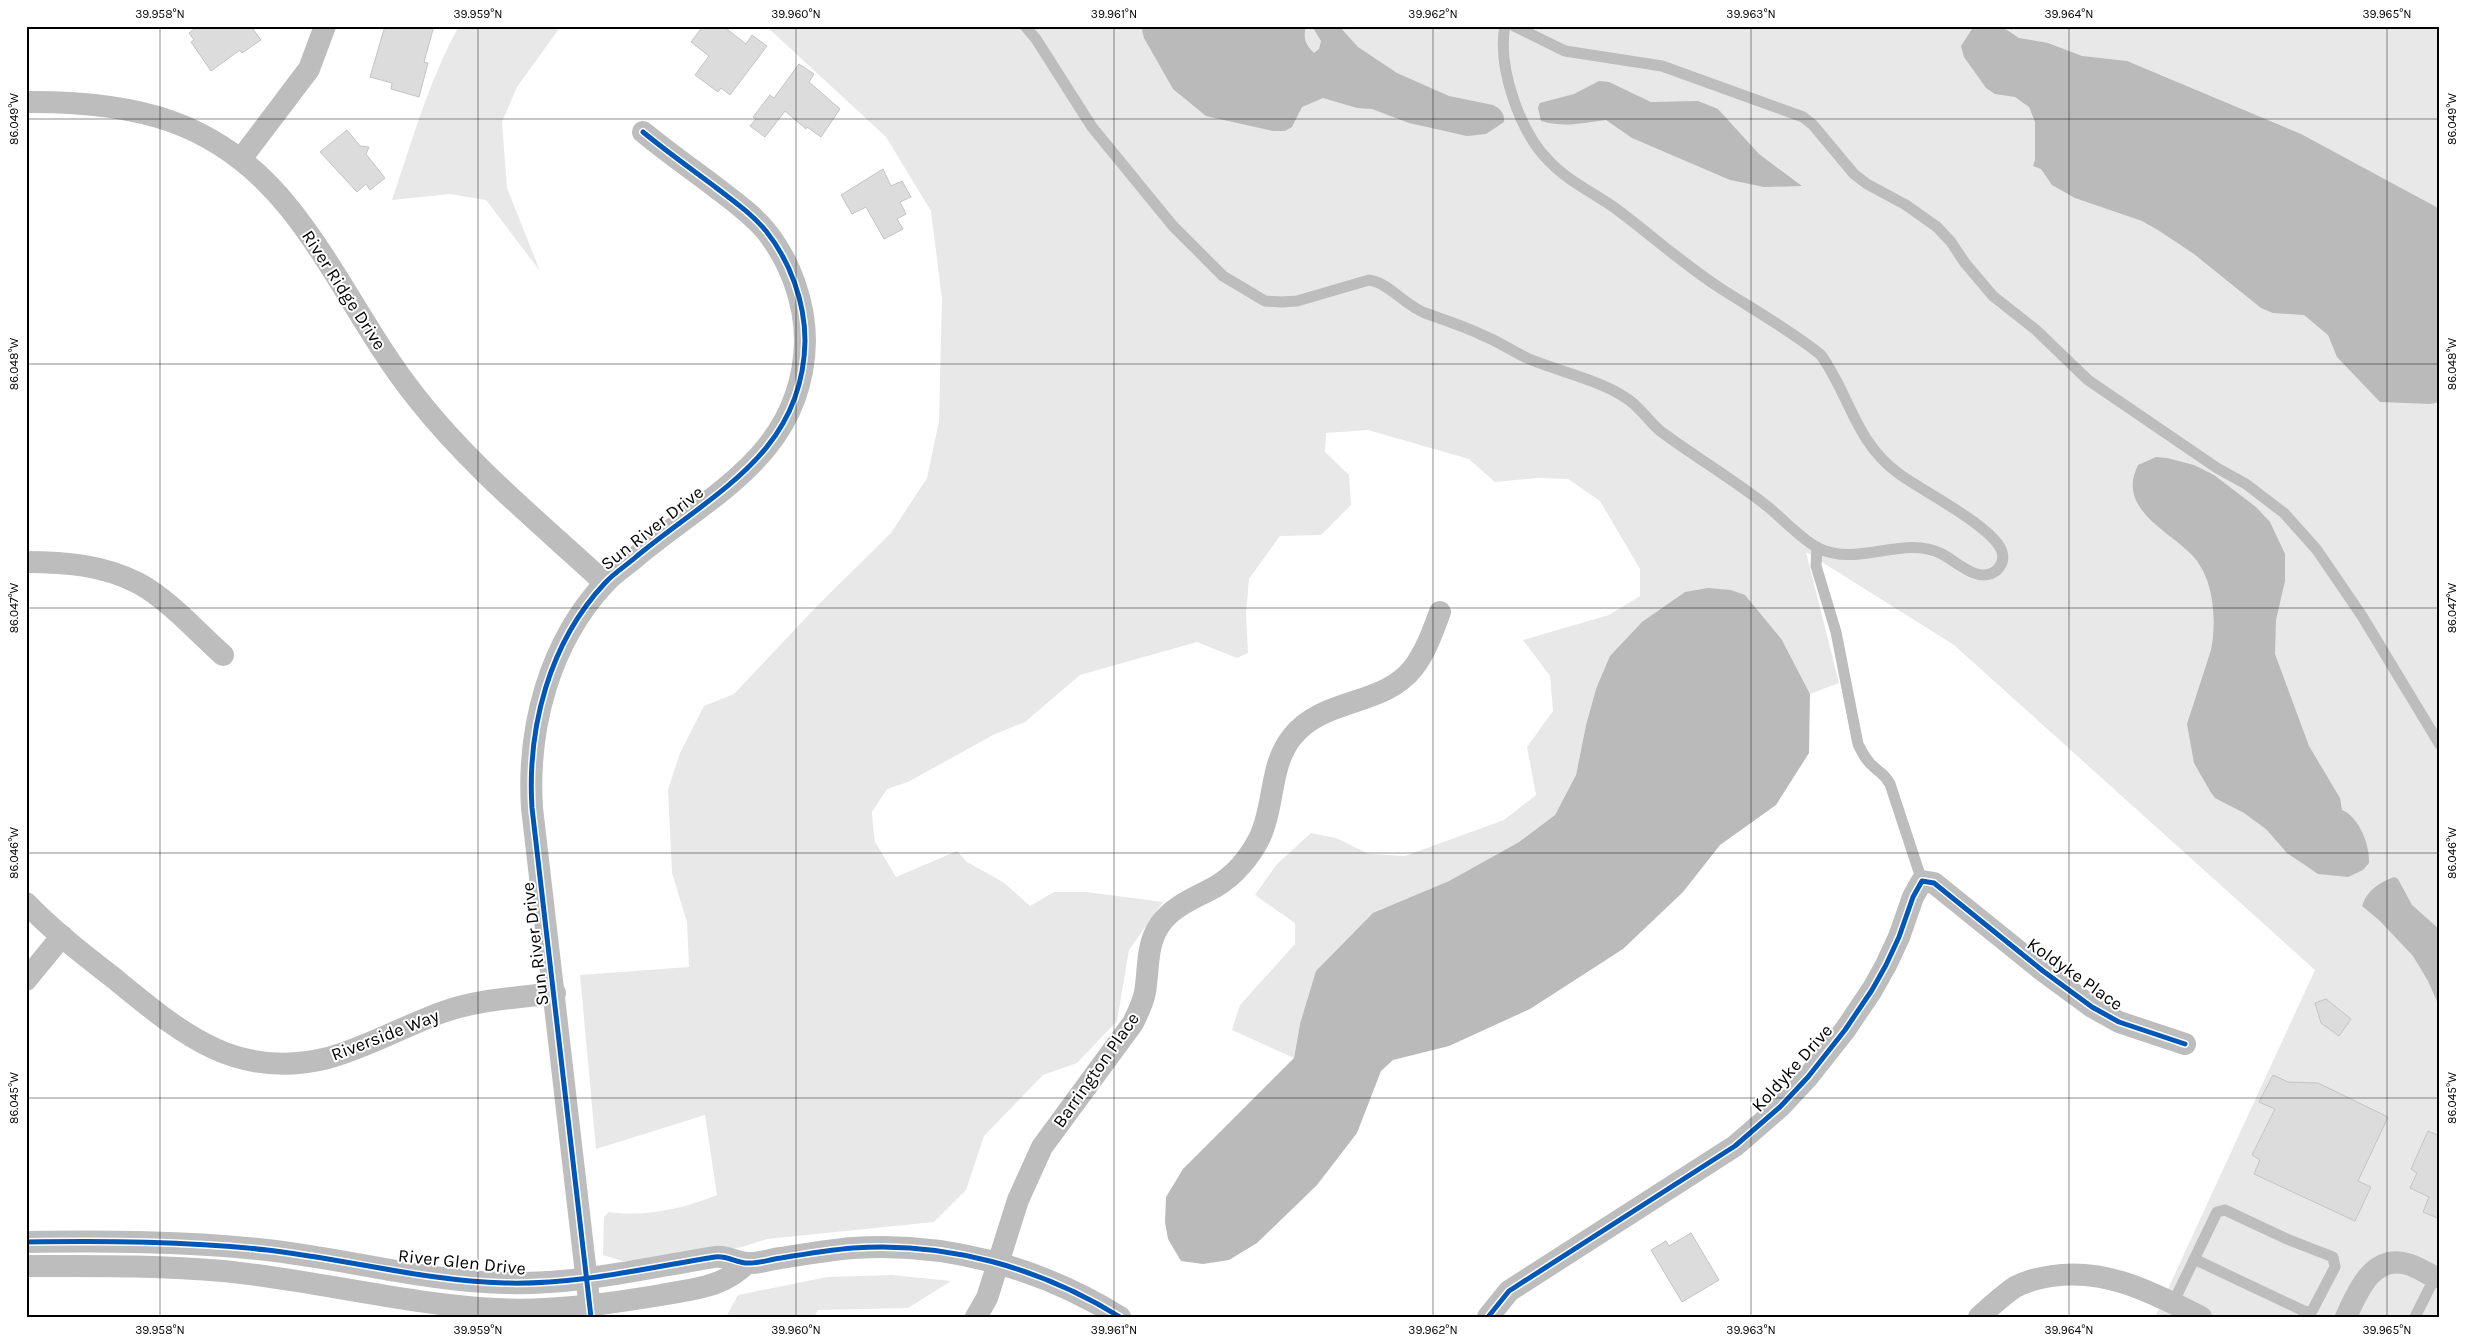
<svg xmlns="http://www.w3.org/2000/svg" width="2466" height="1343" font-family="Karla,sans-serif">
  <rect width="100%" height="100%" fill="#fff"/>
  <g fill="#e8e8e8">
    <path d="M459,26h102l-44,61 -15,35 5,66 33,83 -54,-71 -36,-6 -58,6c20,-59 37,-120 67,-174z"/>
    <path d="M766,26h1674v1291h-285l160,-347 -361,-325 -148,-93 33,131 -29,11 -28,-54 -186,49 -10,36 -10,50 -21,40 -36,27 -70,39 -28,12 -121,131 -6,34 -62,-28 8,-25 55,-61v-21l-40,-28 22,-31 34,-31 25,5 33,16 36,2 99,-36 32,-25 -9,-48 26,-36 -3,-35 -27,-36 86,-25 31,-19v-27l-40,-68 -32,-22 -30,-1 -43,4 -26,-23 -101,-29 -42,3 -1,19 24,23 2,30 -30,30 -41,1 -31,43 -3,35 2,39 -11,5 -40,-16 -117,33 -55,47 -32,13 -85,47 -21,7 -15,23 1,14 2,16 21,35 61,-26 10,11 36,20 27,24 24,-14h32l77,10 -34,48 -12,71 -40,42 -34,12 -59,61 -18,54 -32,32 -167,17 -25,8 -95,14h-25l-19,-6 1,-38 5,-5c36,5 74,-3 108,-17l-12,-80 -109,34 -16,-174 109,-8 -2,-45 -15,-49 -4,-83 12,-37 24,-47 30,-12 83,-88 74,-73 36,-55 12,-57 3,-122 -11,-88 -45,-74z"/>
    <polygon points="892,1275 951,1281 908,1308 818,1310 814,1317 726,1317 738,1295 827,1277"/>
  </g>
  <g fill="#bababa">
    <path d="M1141,26h165c-3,12 -1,18 8,27l5,-4 2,-8 -9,-15h27l19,21 39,26 52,23 44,9c8,4 12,9 11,17l-18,12 -19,2 -58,-13 -37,-14 -15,-1 -34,-10 -21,9 -10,20 -7,4h-12l-67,-15 -33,-27 -29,-51z"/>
    <polygon points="1974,26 2001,26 2019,38 2048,43 2082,56 2127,61 2301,134 2440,209 2440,402 2430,404 2380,402 2337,357 2328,335 2304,315 2273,313 2261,308 2194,254 2158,230 2142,221 2075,198 2052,185 2041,169 2033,166 2035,160 2035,122 2029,107 2015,97 1995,94 1986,88 1964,57 1961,46"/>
    <path d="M1599,81l10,1 42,20 47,-1 20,8 41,45 43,32 -38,1 -34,-7 -98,-42 -26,-18c-25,3 -40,8 -65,1l-3,-13 2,-5 34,-9z"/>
    <path d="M2156,457l11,1 27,7 20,10 42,32 14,15 15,32v27l-9,39 -1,34 34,92 31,52 2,12c17,7 28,35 27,53l-6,7 -15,7 -30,-3 -31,-21 -21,-24 -22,-16 -29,-15 -5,-7 -16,-28 -7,-39 24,-74c6,-30 3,-72 -19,-95 -24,-25 -76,-46 -54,-90z"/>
    <polygon points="1708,588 1731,590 1745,595 1782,640 1810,694 1809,753 1776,805 1720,845 1683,892 1623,949 1530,1009 1449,1046 1393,1060 1381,1071 1357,1133 1317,1185 1257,1243 1229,1260 1203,1264 1181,1261 1168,1239 1165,1222 1166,1197 1183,1169 1294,1058 1300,1024 1316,971 1373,913 1449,881 1519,842 1555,815 1576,775 1586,725 1596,689 1610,656 1642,622 1685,592"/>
    <path d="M2394,877l4,2 14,26 28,25v78l-12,-27 -15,-25 -33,-35 -18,-15c5,-16 17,-23 32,-29z"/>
  </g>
  <g fill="#dcdcdc" stroke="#c4c4c4">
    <polygon points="198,26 251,26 261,40 242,53 240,50 211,71 191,42 194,40 189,33"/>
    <polygon points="385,26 434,26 424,62 428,63 419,97 391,89 392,83 370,77"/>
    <polygon points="703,26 723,26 746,44 752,35 767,46 730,95 721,88 718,92 695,75 709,56 691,42"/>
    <polygon points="799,64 814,74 809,82 840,109 821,137 807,127 806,129 785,111 765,137 750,126 756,119 753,117 770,95 774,98"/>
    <polygon points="347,130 360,146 369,147 366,154 385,178 370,190 366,184 357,192 320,152"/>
    <polygon points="883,169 891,186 902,181 911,197 900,202 906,214 897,219 903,229 884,239 866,207 852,214 841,195"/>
    <polygon points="2326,999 2351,1019 2339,1036 2321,1023 2315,1003"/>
    <polygon points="2273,1075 2288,1082 2318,1083 2388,1117 2358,1181 2371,1187 2355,1221 2254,1174 2260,1160 2252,1155 2275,1109 2259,1102"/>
    <polygon points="2428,1131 2440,1136 2440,1219 2423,1212 2429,1197 2410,1188 2417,1173 2411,1169"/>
    <polygon points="1691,1233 1719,1280 1682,1302 1651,1250 1666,1241 1669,1246"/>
  </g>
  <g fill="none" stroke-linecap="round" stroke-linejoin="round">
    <g stroke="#bdbdbd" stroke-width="11">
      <path d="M1025,26l11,13 56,88 81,99 50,50 42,25 17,1 15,-1 72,-21c20,3 34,24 56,33 19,7 39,13 57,22 16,6 30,16 45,23 30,13 73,22 99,40 15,9 23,25 37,35 34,25 71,47 104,73 16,13 33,32 51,42 41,20 85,-14 124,6 15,8 37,31 55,16 5,-5 7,-11 5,-18 -7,-25 -82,-62 -104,-79 -43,-32 -48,-77 -77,-118 -31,-25 -67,-45 -101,-67 -37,-24 -70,-54 -105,-80 -21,-15 -47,-27 -65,-46 -30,-29 -53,-95 -45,-136"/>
      <polyline points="1514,26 1565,51 1662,66 1803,117 1813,125 1854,174 1867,184 1906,205 1937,227 1951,242 1965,263 1993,296 2036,330 2088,380 2217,468 2246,484 2284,513 2317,550 2362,616 2440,745"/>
      <path d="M1817,547l-1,19 20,66 22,112c4,8 8,17 16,23 8,8 10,6 16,17l32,97"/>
      <polyline points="2173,1303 2217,1212 2225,1210 2287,1239 2333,1257 2335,1267 2312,1311 2306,1312 2194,1259"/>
      <polyline points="2415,1317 2435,1277 2438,1279"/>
    </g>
    <g stroke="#bdbdbd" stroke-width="22">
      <path d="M26,102c109,-1 193,18 264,107 47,59 79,129 126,188 54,69 124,126 189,186"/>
      <polyline points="241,159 309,69 325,26"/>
      <path d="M26,562c39,0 77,3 112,21 30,16 59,49 85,72"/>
      <path d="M26,903c27,28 58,52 89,76 66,54 121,102 213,79 40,-11 76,-32 115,-46 36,-13 75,-14 112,-19"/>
      <polyline points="26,980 62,936"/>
      <path d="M26,1242c80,-1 161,-1 241,8 79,9 158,31 238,33 72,2 140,-15 210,-26 12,-2 21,6 33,6 10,1 23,-4 33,-5 24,-4 48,-8 72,-10 93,-7 188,20 267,69"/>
      <path d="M26,1266c66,0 131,-1 197,5 91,9 181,33 273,38 55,3 111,-5 165,-14 32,-6 62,-7 86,-32"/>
      <path d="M591,1317l-59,-509c-5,-80 17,-165 73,-225 9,-10 22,-18 32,-27 76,-63 166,-103 168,-215 0,-39 -15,-80 -39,-110 -15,-18 -34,-31 -52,-45 -24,-18 -48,-35 -71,-54"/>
      <path d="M976,1317l11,-19 31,-98 24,-53 91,-124c5,-10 10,-20 12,-31 4,-23 1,-46 14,-66 13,-20 36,-28 56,-39 19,-11 35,-30 45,-50 15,-32 9,-71 32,-100 31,-40 92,-30 122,-70 12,-16 19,-36 26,-55"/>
      <polyline points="1488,1317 1509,1291 1735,1146 1780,1107 1808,1077 1845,1030 1872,990 1886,965 1899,937 1913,897 1922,881 1934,883 2043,971 2092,1007 2119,1022 2185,1044"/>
      <path d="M1979,1317c12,-11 23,-21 36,-30 11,-6 24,-9 37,-11 55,-8 101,17 149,41"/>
      <path d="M2346,1317c11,-24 26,-63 61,-53 9,2 19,9 28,13"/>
    </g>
    <g stroke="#fff" stroke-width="8">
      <g id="cycleway">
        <path d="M26,1242c80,-1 161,-1 241,8 79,9 158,31 238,33 72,2 140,-15 210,-26 12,-2 21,6 33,6 10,1 23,-4 33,-5 24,-4 48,-8 72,-10 93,-7 188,20 267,69"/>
        <path d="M591,1317l-59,-509c-5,-80 17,-165 73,-225 9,-10 22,-18 32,-27 76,-63 166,-103 168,-215 0,-39 -15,-80 -39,-110 -15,-18 -34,-31 -52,-45 -24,-18 -48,-35 -71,-54"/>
        <polyline points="1488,1317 1509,1291 1735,1146 1780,1107 1808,1077 1845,1030 1872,990 1886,965 1899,937 1913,897 1922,881 1934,883 2043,971 2092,1007 2119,1022 2185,1044"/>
      </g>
    </g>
    <use href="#cycleway" stroke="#0057b8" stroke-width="5"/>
  </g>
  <path fill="none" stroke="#000" stroke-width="1" stroke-opacity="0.45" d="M160,26v1291M478,26v1291M796,26v1291M1114,26v1291M1433,26v1291M1751,26v1291M2069,26v1291M2387,26v1291M26,119h2414M26,364h2414M26,608h2414M26,853h2414M26,1098h2414"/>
  <g text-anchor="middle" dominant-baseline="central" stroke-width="4" stroke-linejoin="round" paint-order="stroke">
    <g font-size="18" fill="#000" stroke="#fff">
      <text transform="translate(344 290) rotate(57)">River Ridge Drive</text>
      <text transform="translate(652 528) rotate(-38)">Sun River Drive</text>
      <text transform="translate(535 944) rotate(-97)">Sun River Drive</text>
      <text transform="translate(2075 974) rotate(35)">Koldyke Place</text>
      <text transform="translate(385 1035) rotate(-21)">Riverside Way</text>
      <text transform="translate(1792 1068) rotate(-48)">Koldyke Drive</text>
      <text transform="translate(1096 1070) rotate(-55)">Barrington Place</text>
      <text transform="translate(462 1262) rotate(6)">River Glen Drive</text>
    </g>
  </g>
  <rect width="2466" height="1343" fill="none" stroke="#ffffff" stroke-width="55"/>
  <rect x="28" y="28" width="2410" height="1288" fill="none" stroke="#000" stroke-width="2"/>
  <g font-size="12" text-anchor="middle" fill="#000">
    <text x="160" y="18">39.958°N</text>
    <text x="478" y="18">39.959°N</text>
    <text x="796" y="18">39.960°N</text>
    <text x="1114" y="18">39.961°N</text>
    <text x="1433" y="18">39.962°N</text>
    <text x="1751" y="18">39.963°N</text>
    <text x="2069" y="18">39.964°N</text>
    <text x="2387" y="18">39.965°N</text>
    <text transform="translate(2452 119) rotate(-90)" y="4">86.049°W</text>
    <text transform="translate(14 119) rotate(-90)" y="4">86.049°W</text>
    <text transform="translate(2452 364) rotate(-90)" y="4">86.048°W</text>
    <text transform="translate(14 364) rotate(-90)" y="4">86.048°W</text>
    <text transform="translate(2452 608) rotate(-90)" y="4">86.047°W</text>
    <text transform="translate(14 608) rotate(-90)" y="4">86.047°W</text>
    <text transform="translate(14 853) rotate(-90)" y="4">86.046°W</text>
    <text transform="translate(2452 853) rotate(-90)" y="4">86.046°W</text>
    <text transform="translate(2452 1098) rotate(-90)" y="4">86.045°W</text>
    <text transform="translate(14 1098) rotate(-90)" y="4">86.045°W</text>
    <text x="160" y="1334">39.958°N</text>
    <text x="478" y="1334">39.959°N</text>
    <text x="796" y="1334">39.960°N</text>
    <text x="1114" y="1334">39.961°N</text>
    <text x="1433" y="1334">39.962°N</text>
    <text x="1751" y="1334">39.963°N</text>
    <text x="2069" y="1334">39.964°N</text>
    <text x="2387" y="1334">39.965°N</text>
  </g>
</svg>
